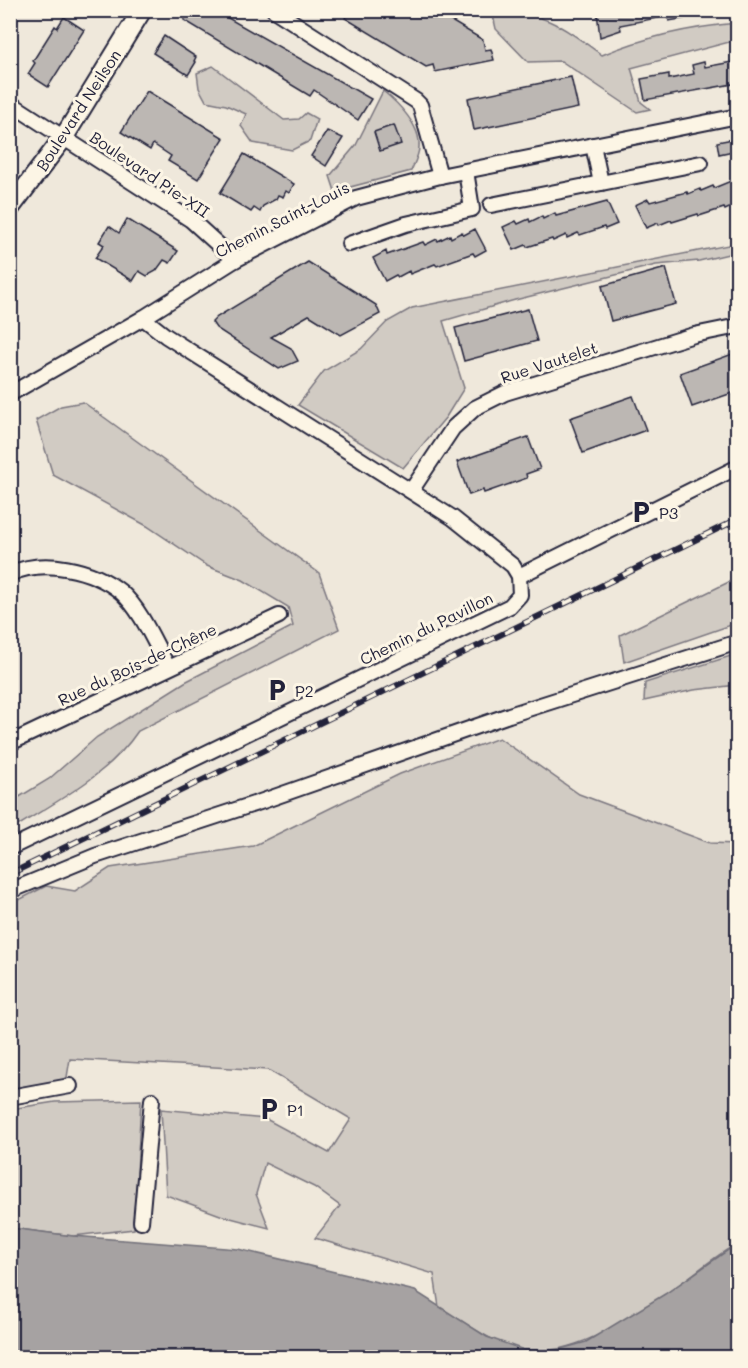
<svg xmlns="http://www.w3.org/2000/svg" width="748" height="1368" font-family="Mali,sans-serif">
  <rect width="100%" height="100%" fill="#efe8db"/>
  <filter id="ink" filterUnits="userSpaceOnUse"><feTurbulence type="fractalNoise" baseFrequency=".0167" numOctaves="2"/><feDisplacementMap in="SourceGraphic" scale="12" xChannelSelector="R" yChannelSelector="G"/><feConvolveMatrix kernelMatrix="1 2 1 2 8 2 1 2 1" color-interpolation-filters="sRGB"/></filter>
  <g filter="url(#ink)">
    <g fill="#d1cbc3" stroke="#7a767f" stroke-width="1.5">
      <path d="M492,11c50,-1 71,16 110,44 43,-18 90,-28 135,-32v17l-106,28 10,34 9,7 -13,3 -76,-51 -33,1 -32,-33z"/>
      <polygon points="213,66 284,120 299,119 306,113 317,119 310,141 292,150 253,143 241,126 246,114 226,105 206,101 199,88 197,73"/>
      <path d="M383,91c15,12 38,35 36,56 0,8 -5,17 -8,24l-76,20 -5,-15 26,-31z"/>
      <polygon points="733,244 737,252 699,261 656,265 515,300 443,321 464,388 446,417 403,468 298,405 324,371 361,349 387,322 412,308"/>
      <path d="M83,402l236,171 20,56 -201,102c-31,46 -82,70 -127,99v-28l38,-23 48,-42 88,-55 108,-56 -5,-19 -45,-27 -36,-14 -60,-40 -94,-51 -17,-55 25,-14z"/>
      <polygon points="737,578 737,623 624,662 620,635"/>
      <polygon points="737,654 737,685 694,690 644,701 645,683"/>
      <path d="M499,738l80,56 131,49 27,1v400c-21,11 -40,28 -60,42 -40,28 -101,72 -152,64 -32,-5 -59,-27 -86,-43l-5,-33 -119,-36 25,-32 -26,-19 -49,-24 -9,31 13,34 -46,-12 -57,-21 -5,-86 105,10 63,34 22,-34 -83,-49 -198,-11 -4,24 -55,9v-188l35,-18 29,5 35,-23 143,-22 147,-72z"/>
      <polygon points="141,1100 134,1229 73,1236 11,1228 11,1109 55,1102"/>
    </g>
    <polygon fill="#a6a2a2" stroke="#716f79" stroke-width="1.5" points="11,1228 73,1236 238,1249 415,1291 487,1337 524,1350 557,1350 586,1342 665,1294 737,1244 737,1357 11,1357"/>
    <g fill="#bcb7b3" stroke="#22223b" stroke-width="1.5">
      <polygon points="190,10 214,10 371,99 358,120 314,90 310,96 184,20"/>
      <polygon points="350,10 433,10 483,40 485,50 491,49 494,60 435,72 433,65 426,67 345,18"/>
      <polygon points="609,10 698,10 698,16 669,21 667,16 620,25 621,30 600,37 597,12"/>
      <polygon points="64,17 84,30 48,87 28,74 35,63 33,61 55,26 57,28"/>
      <polygon points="164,36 196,57 194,61 196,62 188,75 153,53"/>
      <polygon points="738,61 738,83 645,100 641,79 669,74 669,79 694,74 692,65 704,62 705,67"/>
      <polygon points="571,77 578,108 474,130 468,98"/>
      <polygon points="147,91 224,138 198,179 168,161 171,156 153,144 150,150 121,132"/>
      <polygon points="394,125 401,144 380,151 374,132"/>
      <polygon points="327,131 343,138 326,166 311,156"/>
      <polygon points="738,138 738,150 719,154 717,142"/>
      <polygon points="244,154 294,184 289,193 286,191 283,197 278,195 276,199 263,206 260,212 254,208 251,212 220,193"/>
      <polygon points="738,178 738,204 725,210 724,208 699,216 698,214 672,222 671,220 659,225 658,223 646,228 635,205 648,199 650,202 687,192 688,194 700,189 701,191 713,186 714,188"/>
      <polygon points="607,202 617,224 605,229 604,227 580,235 578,233 567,238 566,235 553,241 552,239 527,247 526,245 514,250 503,227 516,221 518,224 529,219 530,222 542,216 543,219 555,213 556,216"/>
      <polygon points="127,219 178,251 170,263 164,260 156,271 147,276 139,271 133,281 95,258 104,245 99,242 109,226 119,233"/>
      <polygon points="475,229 486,250 475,256 473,253 437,266 435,264 410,274 409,271 398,277 396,275 385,281 373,258 386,251 387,255 423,242 425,245 437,239 438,241 450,235 451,238 462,232 464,235"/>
      <polygon points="308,262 376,305 380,314 341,335 309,315 271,337 291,348 298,361 279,369 216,328 212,322 217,317"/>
      <polygon points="666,268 676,304 611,321 602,286"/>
      <polygon points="528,309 537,341 464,361 455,328"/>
      <polygon points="738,352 738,391 692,407 680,373"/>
      <polygon points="633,396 646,430 583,453 570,418"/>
      <polygon points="528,437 540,469 526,474 527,478 484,493 483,490 469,495 457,462"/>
    </g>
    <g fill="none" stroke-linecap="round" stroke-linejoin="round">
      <g stroke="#22223b" stroke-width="18">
        <g id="minor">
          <polyline points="274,10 416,101 420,105 440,176"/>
          <polyline points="10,103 191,220 235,260"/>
          <polyline points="593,145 601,183"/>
          <polyline points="491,205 701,163"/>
          <polyline points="349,244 406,224 472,209 466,171"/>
          <polyline points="10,394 143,318 235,260 356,198 440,176 738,116"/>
          <polyline points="411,491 453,428 475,408 505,393 694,335 738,326"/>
          <path d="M10,574c33,-16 83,-5 111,18 21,19 33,50 47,75"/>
          <polyline points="519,576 738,467"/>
          <polyline points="10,743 279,616"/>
          <polyline points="10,848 510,606 520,595 519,576 513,566 453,518 166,336 143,318"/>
          <polyline points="10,891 95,856 260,802 509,715 738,642"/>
          <polyline points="10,1097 70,1086"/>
          <polyline points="141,1222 152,1100"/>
        </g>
      </g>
      <g stroke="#22223b" stroke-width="22">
        <polyline id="major" points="10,208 64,137 142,10"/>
      </g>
      <use href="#minor" stroke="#fcf5e5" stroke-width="14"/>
      <use href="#major" stroke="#fcf5e5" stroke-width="18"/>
      <g stroke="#22223b" stroke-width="6">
        <polyline id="rail" points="10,874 738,519"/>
      </g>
      <use href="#rail" stroke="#fcf5e5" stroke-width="4" stroke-dasharray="11" stroke-linecap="butt"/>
    </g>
  </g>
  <defs>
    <g id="parking-bare" transform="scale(1.8)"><path d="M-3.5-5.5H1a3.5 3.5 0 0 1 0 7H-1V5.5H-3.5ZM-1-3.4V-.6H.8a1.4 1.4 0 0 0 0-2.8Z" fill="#22223b" stroke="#fcf5e5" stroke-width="2.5" paint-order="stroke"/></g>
  </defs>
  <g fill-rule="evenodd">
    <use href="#parking-bare" x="641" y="512"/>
    <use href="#parking-bare" x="277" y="690"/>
    <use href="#parking-bare" x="269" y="1109"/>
  </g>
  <g text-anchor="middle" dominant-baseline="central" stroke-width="6" stroke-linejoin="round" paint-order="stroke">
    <g font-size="16" fill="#22223b" stroke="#fcf5e5">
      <text transform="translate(78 110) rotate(-57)">Boulevard Neilson</text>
      <text transform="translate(150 174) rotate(34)">Boulevard Pie-XII</text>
      <text transform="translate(282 219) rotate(-27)">Chemin Saint-Louis</text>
      <text transform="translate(549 362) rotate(-18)">Rue Vautelet</text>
      <text transform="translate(426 628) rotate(-26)">Chemin du Pavillon</text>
      <text transform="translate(137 664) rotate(-25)">Rue du Bois-de-Chêne</text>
    </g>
    <g font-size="16" fill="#22223b" stroke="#fcf5e5" text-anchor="start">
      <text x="659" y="512">P3</text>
      <text x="295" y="690">P2</text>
      <text x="287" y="1109">P1</text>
    </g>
  </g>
  <rect width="748" height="1368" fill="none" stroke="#fcf5e5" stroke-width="36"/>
  <rect x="18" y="18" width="712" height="1332" fill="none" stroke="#22223b" stroke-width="2" filter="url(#ink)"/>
</svg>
